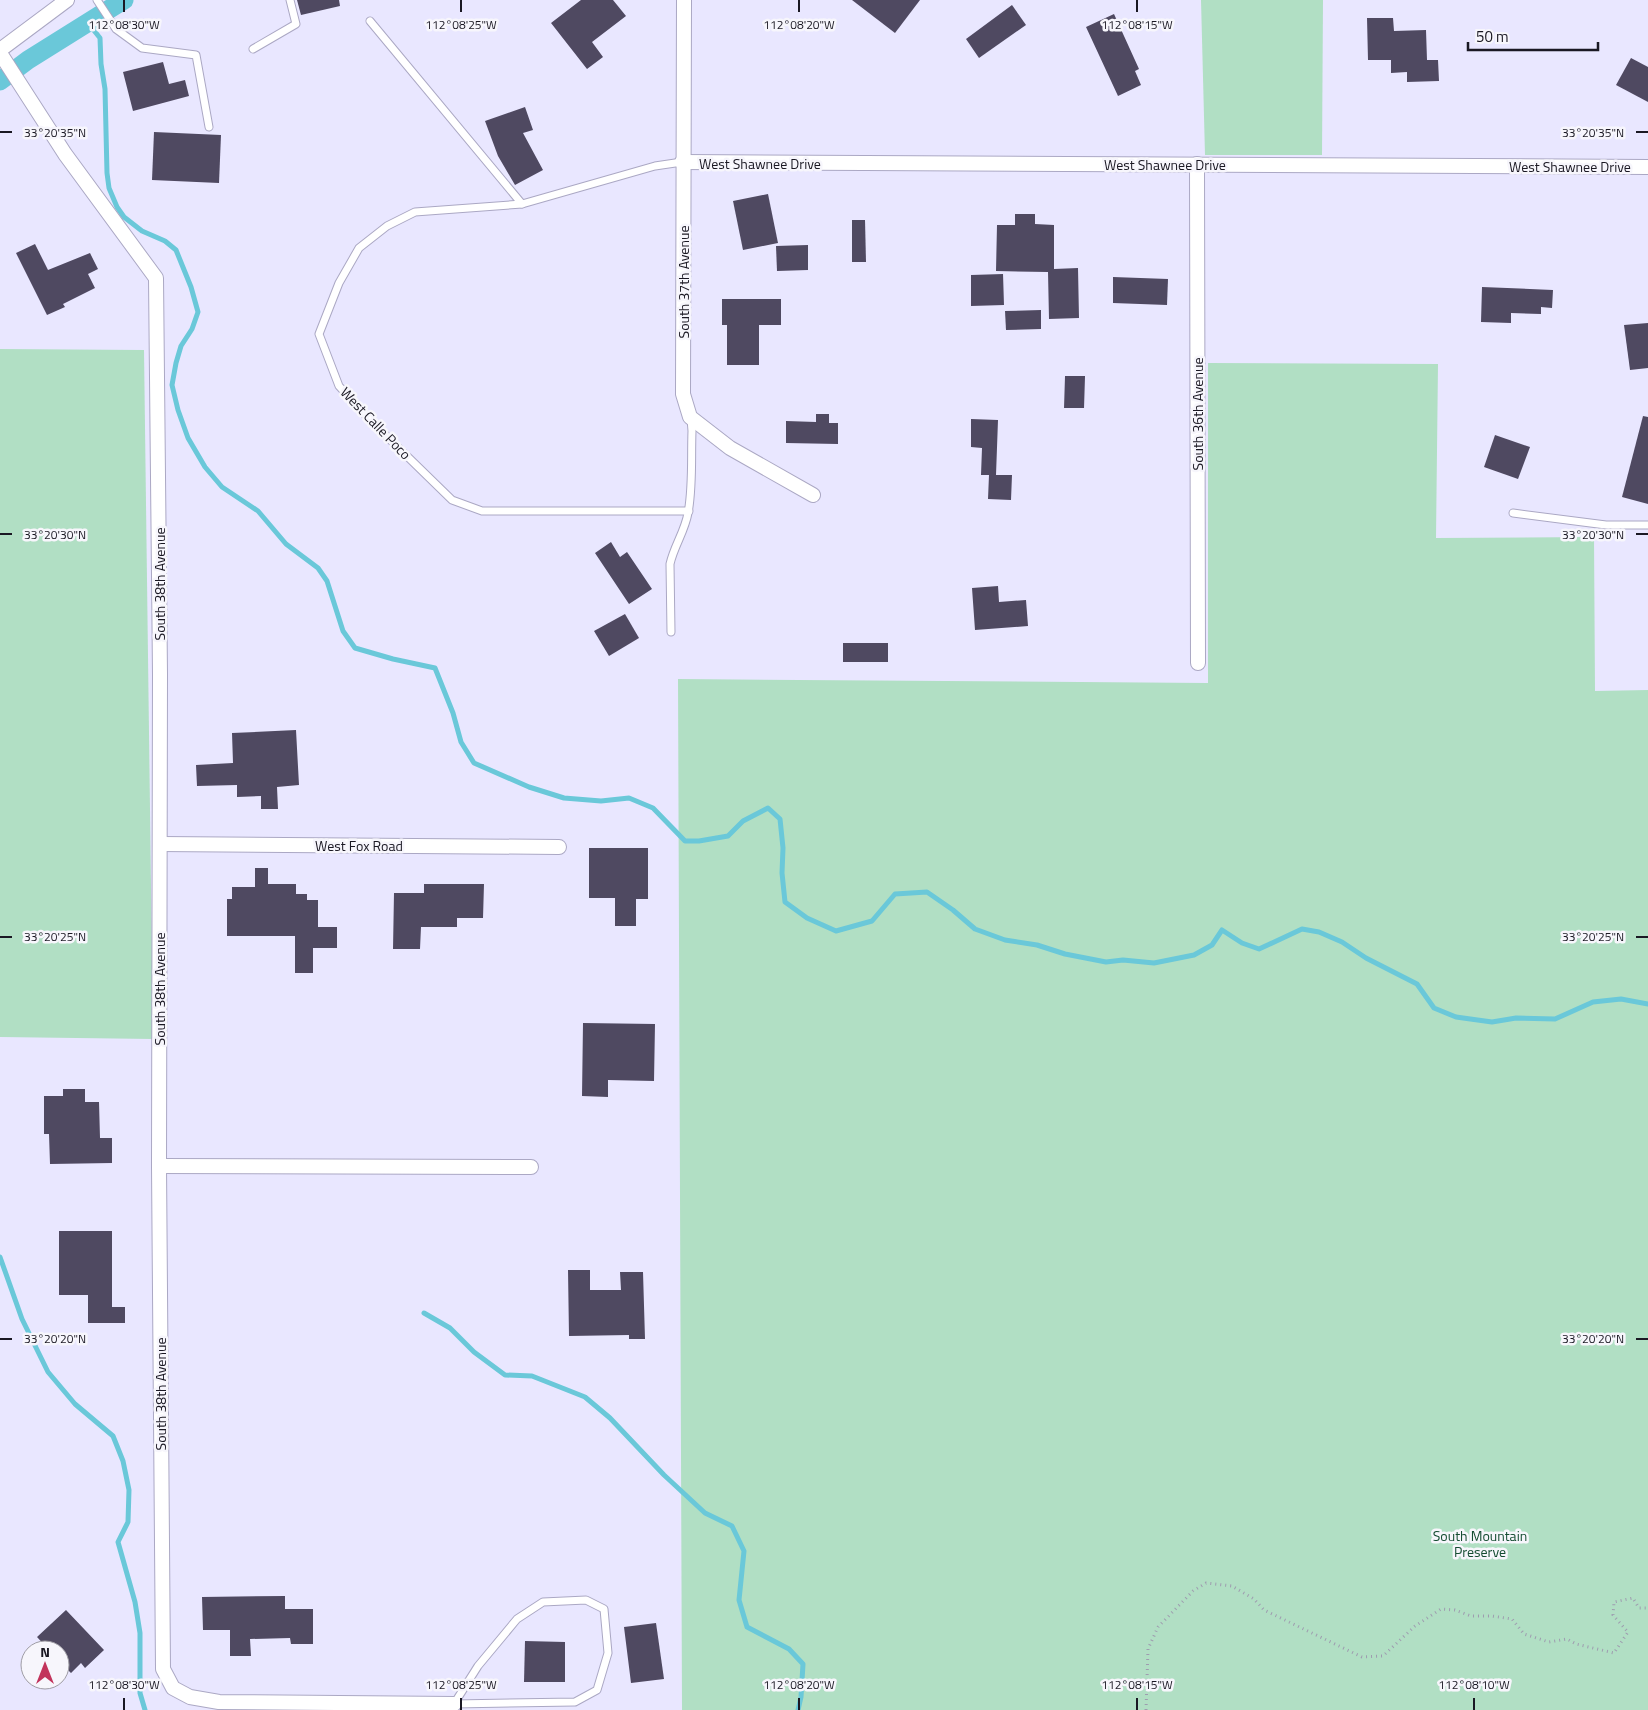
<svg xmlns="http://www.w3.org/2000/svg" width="1648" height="1710" font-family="'Titillium Web',sans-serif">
  <rect width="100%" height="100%" fill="#e9e7ff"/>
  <g fill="#b1dfc4">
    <polygon points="1201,0 1323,0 1322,155 1205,155"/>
    <polygon points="0,349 144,350 153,1039 0,1037"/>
    <polygon points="1208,363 1438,364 1436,538 1594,537 1595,691 1648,690 1648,1710 682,1710 678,679 1208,683"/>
  </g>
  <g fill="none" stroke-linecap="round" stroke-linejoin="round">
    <g stroke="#6ac8d9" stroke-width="5">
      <polyline points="88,23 100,38 101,64 105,89 107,173 109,188 117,207 124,217 142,231 165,241 176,250 191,287 198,312 192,329 181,346 176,363 172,385 178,410 188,438 205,467 222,487 258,511 286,544 318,568 327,581 343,631 355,648 393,659 435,668 453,713 461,742 474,763 529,787 564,798 601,801 629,798 653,808 685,841 699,841 728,836 743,821 768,808 780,819 783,848 782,873 785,902 807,918 836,931 872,921 895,894 927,892 953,910 975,929 1005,940 1037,945 1065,954 1106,962 1123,960 1154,963 1194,955 1212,945 1222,930 1242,943 1259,949 1302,929 1319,932 1342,942 1366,958 1417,984 1434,1008 1456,1017 1492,1022 1516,1018 1555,1019 1593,1002 1621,999 1648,1004"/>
      <polyline points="0,1257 22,1319 48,1372 75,1404 113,1436 123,1461 129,1490 128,1522 118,1542 135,1602 140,1633 140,1693 145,1710"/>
      <polyline points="424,1313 450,1328 474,1352 505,1375 532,1376 585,1397 610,1418 664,1475 705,1513 732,1526 744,1551 739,1600 747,1627 789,1649 803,1664 801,1697 798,1710"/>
    </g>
    <polyline stroke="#6ac8d9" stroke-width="19" points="0,81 28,60 124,0"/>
  </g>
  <g fill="#4f4961">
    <polygon points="297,0 339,0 340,6 301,15"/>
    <polygon points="581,0 613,0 626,16 592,42 603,57 587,69 551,23"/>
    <polygon points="852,0 920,0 895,33"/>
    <polygon points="1012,5 1026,25 979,58 966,39"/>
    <polygon points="1114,14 1139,69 1135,71 1141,85 1118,96 1086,27"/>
    <polygon points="1367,18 1393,18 1394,31 1426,30 1427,60 1438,60 1439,81 1407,82 1407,72 1391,73 1391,60 1368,60"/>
    <polygon points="1631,58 1648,67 1648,102 1616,85"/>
    <polygon points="163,62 169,84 185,80 189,96 133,111 123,72"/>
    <polygon points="525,107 533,130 523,133 543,170 515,185 498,156 485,121"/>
    <polygon points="154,132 221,135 219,183 152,180"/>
    <polygon points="768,194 778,243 743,250 733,201"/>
    <polygon points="1015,214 1035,214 1035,224 1054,225 1054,269 1078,268 1079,318 1049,319 1048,272 996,271 997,225 1015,225"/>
    <polygon points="852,220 865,220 866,262 852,262"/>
    <polygon points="35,244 48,270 90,253 98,269 88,274 95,288 63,304 65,307 47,315 16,253"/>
    <polygon points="808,245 808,270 777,271 776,246"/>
    <polygon points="1003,274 1004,305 971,306 971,275"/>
    <polygon points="1113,277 1168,279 1167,305 1113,303"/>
    <polygon points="1482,287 1553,290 1552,308 1541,307 1541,314 1511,313 1511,323 1481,322"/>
    <polygon points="722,299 781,299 781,325 759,325 759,365 727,365 727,325 722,325"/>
    <polygon points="1041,310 1041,329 1006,330 1005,311"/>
    <polygon points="1648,323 1648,368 1630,370 1624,325"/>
    <polygon points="1065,376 1085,376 1084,408 1064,408"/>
    <polygon points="816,414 829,414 829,423 838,423 838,444 786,443 786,421 816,422"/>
    <polygon points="1643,416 1648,417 1648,504 1622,497"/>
    <polygon points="971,419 998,420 996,475 1012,475 1011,500 988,499 989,475 981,475 982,448 971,447"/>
    <polygon points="1495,435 1530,447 1518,479 1484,467"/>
    <polygon points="611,542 620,557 627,552 652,589 629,604 595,553"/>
    <polygon points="998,586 999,602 1026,600 1028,626 975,630 972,588"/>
    <polygon points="625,614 639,638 609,656 594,631"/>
    <rect x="843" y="643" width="45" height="19"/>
    <polygon points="296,730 299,785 277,787 278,809 261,809 261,796 237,797 237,785 197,786 196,765 233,763 232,733"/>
    <polygon points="589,848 648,848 648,899 636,899 636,926 615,926 615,898 589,898"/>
    <polygon points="255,868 268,868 268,884 296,884 296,894 307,894 307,900 318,900 318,927 337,927 337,948 313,948 313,973 295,973 295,936 227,936 227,899 232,899 232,887 255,887"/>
    <polygon points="424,884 484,884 483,918 457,918 457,927 421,927 420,949 393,949 394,893 424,893"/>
    <polygon points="583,1023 655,1024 654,1081 608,1080 608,1097 582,1096"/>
    <polygon points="63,1089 85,1089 85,1102 99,1102 100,1138 112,1138 112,1163 50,1164 49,1134 44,1134 44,1096 63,1096"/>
    <polygon points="59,1231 112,1231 112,1307 125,1307 125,1323 88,1323 88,1295 59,1295"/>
    <polygon points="568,1270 590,1270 590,1290 621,1290 620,1272 643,1272 645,1339 629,1339 629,1335 569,1336"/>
    <polygon points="285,1596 285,1609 313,1609 313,1644 291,1644 290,1638 250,1639 251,1656 230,1656 230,1630 203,1630 202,1597"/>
    <polygon points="66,1610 104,1650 85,1668 81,1663 71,1673 60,1662 60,1650 49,1650 37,1637"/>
    <polygon points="656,1623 664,1679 631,1683 624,1627"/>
    <polygon points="525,1641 565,1642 565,1682 524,1682"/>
  </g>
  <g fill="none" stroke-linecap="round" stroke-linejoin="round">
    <g stroke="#aba8c4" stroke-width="9">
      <g id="service">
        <polyline points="97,0 116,29 142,48 196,55 209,127"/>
        <polyline points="370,21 522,204 655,166 682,162"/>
        <polyline points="253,49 296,24 290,0"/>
        <polyline points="522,204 415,212 387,226 359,248 339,283 319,334 339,386 371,421 452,500 482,511 689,511"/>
        <polyline points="1513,513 1606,525 1648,525"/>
        <path d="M671,632l-1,-68c4,-18 15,-33 18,-51 5,-26 3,-55 4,-82l-1,-12"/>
        <polygon points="586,1600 604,1609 608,1653 597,1690 575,1702 454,1704 478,1666 517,1619 543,1602"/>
      </g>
    </g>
    <g stroke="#aba8c4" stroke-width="16">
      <g id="minor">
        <polyline points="684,0 683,394 690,417 730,448 813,495"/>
        <polyline points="0,50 67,0"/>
        <polyline points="0,53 65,154 156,278 160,674 159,1166 163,1669 173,1688 190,1697 219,1702 454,1704"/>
        <polyline points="682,162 1648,167"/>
        <polyline points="1197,164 1198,663"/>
        <polyline points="160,844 559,847"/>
        <polyline points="159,1166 531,1167"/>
      </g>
    </g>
    <polyline stroke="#9e9caf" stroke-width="3" stroke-dasharray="1 4" stroke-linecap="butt" points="1146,1710 1148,1649 1158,1627 1193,1591 1206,1583 1232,1586 1254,1599 1264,1610 1362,1657 1383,1656 1415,1626 1441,1609 1455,1610 1471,1616 1492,1616 1512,1619 1524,1634 1549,1642 1567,1639 1576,1644 1614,1653 1628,1632 1613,1615 1614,1602 1633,1598 1639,1608 1648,1608"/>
    <use href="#service" stroke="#fff" stroke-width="7"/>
    <use href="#minor" stroke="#fff" stroke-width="14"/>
  </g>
  <path fill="none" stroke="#1a1823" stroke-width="2" d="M124,0v12M461,0v12M799,0v12M1137,0v12M0,132h12M1636,132h12M0,534h12M1636,534h12M0,937h12M1636,937h12M0,1339h12M1636,1339h12M124,1698v12M461,1698v12M799,1698v12M1137,1698v12M1474,1698v12"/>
  <g text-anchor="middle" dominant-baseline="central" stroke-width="5" stroke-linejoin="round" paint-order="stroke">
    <g font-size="14" fill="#1a1823" stroke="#f7f6fc">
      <text x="760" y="163">West Shawnee Drive</text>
      <text x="1165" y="164">West Shawnee Drive</text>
      <text x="1570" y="166">West Shawnee Drive</text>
      <text transform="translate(683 282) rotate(-90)">South 37th Avenue</text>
      <text transform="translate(1197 414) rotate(-90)">South 36th Avenue</text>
      <text transform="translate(376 423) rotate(46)">West Calle Poco</text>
      <text transform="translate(159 584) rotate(-90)">South 38th Avenue</text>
      <text x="359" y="845">West Fox Road</text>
      <text transform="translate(159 989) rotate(-90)">South 38th Avenue</text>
      <text transform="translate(160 1394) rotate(-90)">South 38th Avenue</text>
    </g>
    <g font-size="14" fill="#144c31" stroke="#f7f6fc">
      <text x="1480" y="1535">South Mountain<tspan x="1480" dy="16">Preserve</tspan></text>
    </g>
  </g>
  <g font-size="12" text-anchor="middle" fill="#1a1823" stroke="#f7f6fc" stroke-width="5" stroke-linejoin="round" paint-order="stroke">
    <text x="124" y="29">112°08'30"W</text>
    <text x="461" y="29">112°08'25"W</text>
    <text x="799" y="29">112°08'20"W</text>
    <text x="1137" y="29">112°08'15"W</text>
    <text x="55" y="137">33°20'35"N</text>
    <text x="1593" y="137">33°20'35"N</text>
    <text x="55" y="539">33°20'30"N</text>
    <text x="1593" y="539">33°20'30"N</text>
    <text x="55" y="941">33°20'25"N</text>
    <text x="1593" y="941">33°20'25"N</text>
    <text x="55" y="1343">33°20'20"N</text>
    <text x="1593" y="1343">33°20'20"N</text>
    <text x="124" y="1689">112°08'30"W</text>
    <text x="461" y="1689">112°08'25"W</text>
    <text x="799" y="1689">112°08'20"W</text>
    <text x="1137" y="1689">112°08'15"W</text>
    <text x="1474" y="1689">112°08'10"W</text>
  </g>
  <g transform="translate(45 1665)"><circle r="24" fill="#f7f6fc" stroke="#9f9da5"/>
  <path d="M0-4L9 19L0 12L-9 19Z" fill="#c2335b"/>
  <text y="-8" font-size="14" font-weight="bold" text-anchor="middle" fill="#1a1823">N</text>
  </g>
  <path d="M1468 42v8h130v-8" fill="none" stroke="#1a1823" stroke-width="2.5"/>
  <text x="1476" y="42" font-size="15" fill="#1a1823" stroke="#f7f6fc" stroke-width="4" paint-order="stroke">50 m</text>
</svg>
